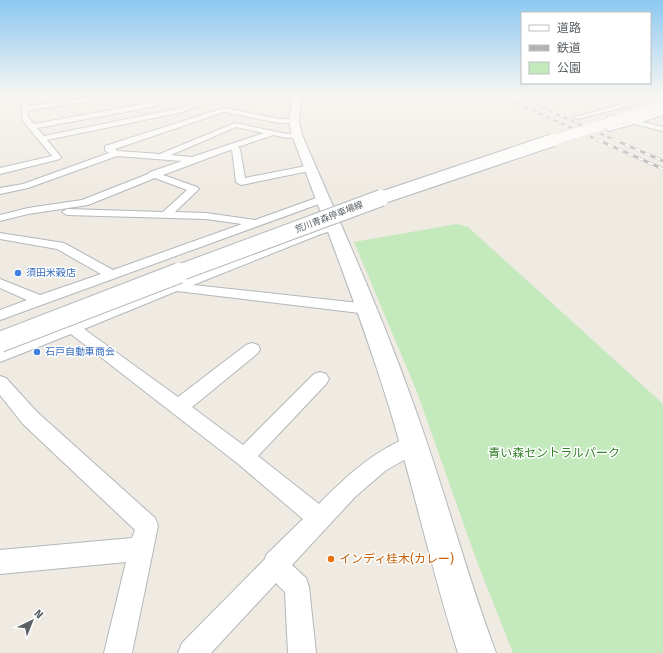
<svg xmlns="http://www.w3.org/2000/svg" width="663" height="653" font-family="'Fira Sans','Noto Sans JP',sans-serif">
  <rect width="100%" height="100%" fill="#efeae2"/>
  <polygon fill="#c3e9bc" points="457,224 468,227 663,404 663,653 513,653 476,559 417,392 354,242"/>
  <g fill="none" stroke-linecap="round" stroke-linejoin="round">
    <g stroke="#b3b7bb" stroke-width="2">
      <g id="street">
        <polygon points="22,95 28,95 28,106 110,95 117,96 114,98 28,110 28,117 34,124 149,103 150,102 175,95 184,95 159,103 159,105 157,106 37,128 44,136 181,108 198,102 201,104 183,112 47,140 61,157 60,159 0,174 0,168 52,156 23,121 22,117 22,98 0,102 0,98"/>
        <polygon points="37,95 49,95 46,97"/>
        <polygon points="130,95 139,95 125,100 122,98"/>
        <polygon points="229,95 237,95 214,104 209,103"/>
        <path d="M611,95c10,-1 19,3 29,4 8,0 15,-4 23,-4v2l-85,22 -3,-2 58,-16z"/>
        <path d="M224,108l56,11h14l4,2 -4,2h-14l-56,-11 -109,37 3,2 42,3 75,-31 52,11 10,-1 4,2 -1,2 -13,1 -14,-3 -35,12 2,2 5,29 66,-13 3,1 1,2 -1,2 -73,15 -5,-3 -4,-32h-2l-67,25 34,12 2,2 -24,23 31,1 49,7 64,-23h8l1,2 -1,2 -327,119v-10l27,-10 -27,-12v-9l40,16 61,-21 -44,-25 -57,-10v-6l64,10 49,27 129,-46 -36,-5 -139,-4 -5,-3 5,-3 96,3 24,-22 -32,-12 -67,27 -60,9 -28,7v-6l28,-7 54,-8 66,-26 2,-2 32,-11 -65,-5 -89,32 -28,6v-6l23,-4 86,-31 -4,-3v-4zM236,127l28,6 -72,24 -21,-2z"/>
        <polygon points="663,111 663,115 642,122 663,127 663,131 634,124 609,131 605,129 625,122 608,117 608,115 633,120"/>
        <path d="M334,224l6,3 -2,2 -17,5 -128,51 175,19 5,2 2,3 -2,3 -5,2 -191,-23 -93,38 94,68 68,-52 6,-2 6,2 2,4 -2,4 -66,54 51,38 71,-71 6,-2 6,2 3,5 -3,5 -68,72 61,48c27,-28 57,-55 95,-69l7,3 3,6 -3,6 -36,21 -30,26 -63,68 14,13 3,9 7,66h-28l-3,-61 -9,-9 -65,70h-33l4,-10 83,-84 1,-4 37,-36 -66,-56 -166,-129 -71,28v-12l313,-121z"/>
        <polygon points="0,376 6,378 37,412 155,518 158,526 132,653 104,653 126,562 0,574 0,550 132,538 135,530 23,424 0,395"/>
      </g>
    </g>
    <g stroke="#b4b9be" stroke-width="2">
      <path id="secondary" d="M293,95h8l-2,26 3,14c38,88 78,175 110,265 31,84 53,170 84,253h-38c-27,-84 -45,-170 -71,-253 -28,-90 -63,-177 -95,-265l-3,-14z"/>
    </g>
    <use href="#street" fill="#fff" fill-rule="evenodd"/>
    <use href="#secondary" fill="#fff" fill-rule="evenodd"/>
    <g stroke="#b2b3b4" stroke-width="2">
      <g id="rail-far1">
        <polyline points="499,95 600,141"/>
        <polyline points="538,106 617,141"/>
      </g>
    </g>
    <g stroke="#b2b3b4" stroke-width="3">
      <g id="rail">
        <polyline points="598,140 663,169"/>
        <polyline points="615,140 663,161"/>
      </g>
    </g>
    <use href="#rail-far1" stroke="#fff" stroke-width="1.5" stroke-dasharray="4" stroke-linecap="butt"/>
    <use href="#rail" stroke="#fff" stroke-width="2" stroke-dasharray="5.5" stroke-linecap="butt"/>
    <g stroke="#b4b9be" stroke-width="10" stroke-linecap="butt">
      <polyline id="secondary-bridge-far3" points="550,141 663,106"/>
    </g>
    <g stroke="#b4b9be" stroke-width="14" stroke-linecap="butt">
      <polyline id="secondary-bridge-far2" points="378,199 553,140"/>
    </g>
    <g stroke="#b4b9be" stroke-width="18" stroke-linecap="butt">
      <polyline id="secondary-bridge-far1" points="176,274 381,198"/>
    </g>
    <g stroke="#b4b9be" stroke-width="22" stroke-linecap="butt">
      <polyline id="secondary-bridge" points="0,342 179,273"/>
    </g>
    <use href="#secondary-bridge-far3" stroke="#fff" stroke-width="10"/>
    <use href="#secondary-bridge-far2" stroke="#fff" stroke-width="12"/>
    <use href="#secondary-bridge-far1" stroke="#fff" stroke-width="16"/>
    <use href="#secondary-bridge" stroke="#fff" stroke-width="20"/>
  </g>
  <linearGradient id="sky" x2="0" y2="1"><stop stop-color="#8bc8f1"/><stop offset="0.51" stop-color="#f8f6f2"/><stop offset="1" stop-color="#f8f6f2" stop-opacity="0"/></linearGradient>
  <rect width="663" height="186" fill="url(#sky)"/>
  <g fill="#3f7fe0" stroke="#fff" stroke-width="1.5">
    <circle cx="18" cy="273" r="4"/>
    <circle cx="37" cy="352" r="4"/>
  </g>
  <circle fill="#e8710a" stroke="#fff" stroke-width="1.5" cx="331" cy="559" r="4"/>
  <g text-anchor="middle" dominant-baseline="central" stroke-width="3" stroke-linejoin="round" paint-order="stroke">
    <g font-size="9" fill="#5a6064" stroke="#fff">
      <text transform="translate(329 217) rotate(-21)">荒川青森停車場線</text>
    </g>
    <g font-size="10" fill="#366cbe" stroke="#fff" text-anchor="start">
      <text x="26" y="273">須田米穀店</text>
      <text x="45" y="352">石戸自動車商会</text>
    </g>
    <g font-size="12" fill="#36822c" stroke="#fff">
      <text x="554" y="453">青い森セントラルパーク</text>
    </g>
    <g font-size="12" fill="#c56008" stroke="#fff" text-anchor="start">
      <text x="339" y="559">インディ桂木(カレー)</text>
    </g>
  </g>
  <rect x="521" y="12" width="130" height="72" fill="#ffffff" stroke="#bdbfc1"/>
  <rect x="529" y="25" width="20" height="6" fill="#ffffff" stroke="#bdbfc1"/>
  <text x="557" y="32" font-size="12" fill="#5a6064">道路</text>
  <rect x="529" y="45" width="20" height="6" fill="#b2b3b4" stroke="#bdbfc1"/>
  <text x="557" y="52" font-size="12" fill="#5a6064">鉄道</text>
  <rect x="529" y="62" width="20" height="12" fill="#c3e9bc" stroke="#bdbfc1"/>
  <text x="557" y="72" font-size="12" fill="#5a6064">公園</text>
  <g transform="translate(32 621) rotate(43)" stroke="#ffffff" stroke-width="3" paint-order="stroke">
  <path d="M0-3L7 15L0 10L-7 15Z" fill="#5a6064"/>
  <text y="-6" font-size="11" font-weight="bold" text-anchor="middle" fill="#5a6064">N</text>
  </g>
</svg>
